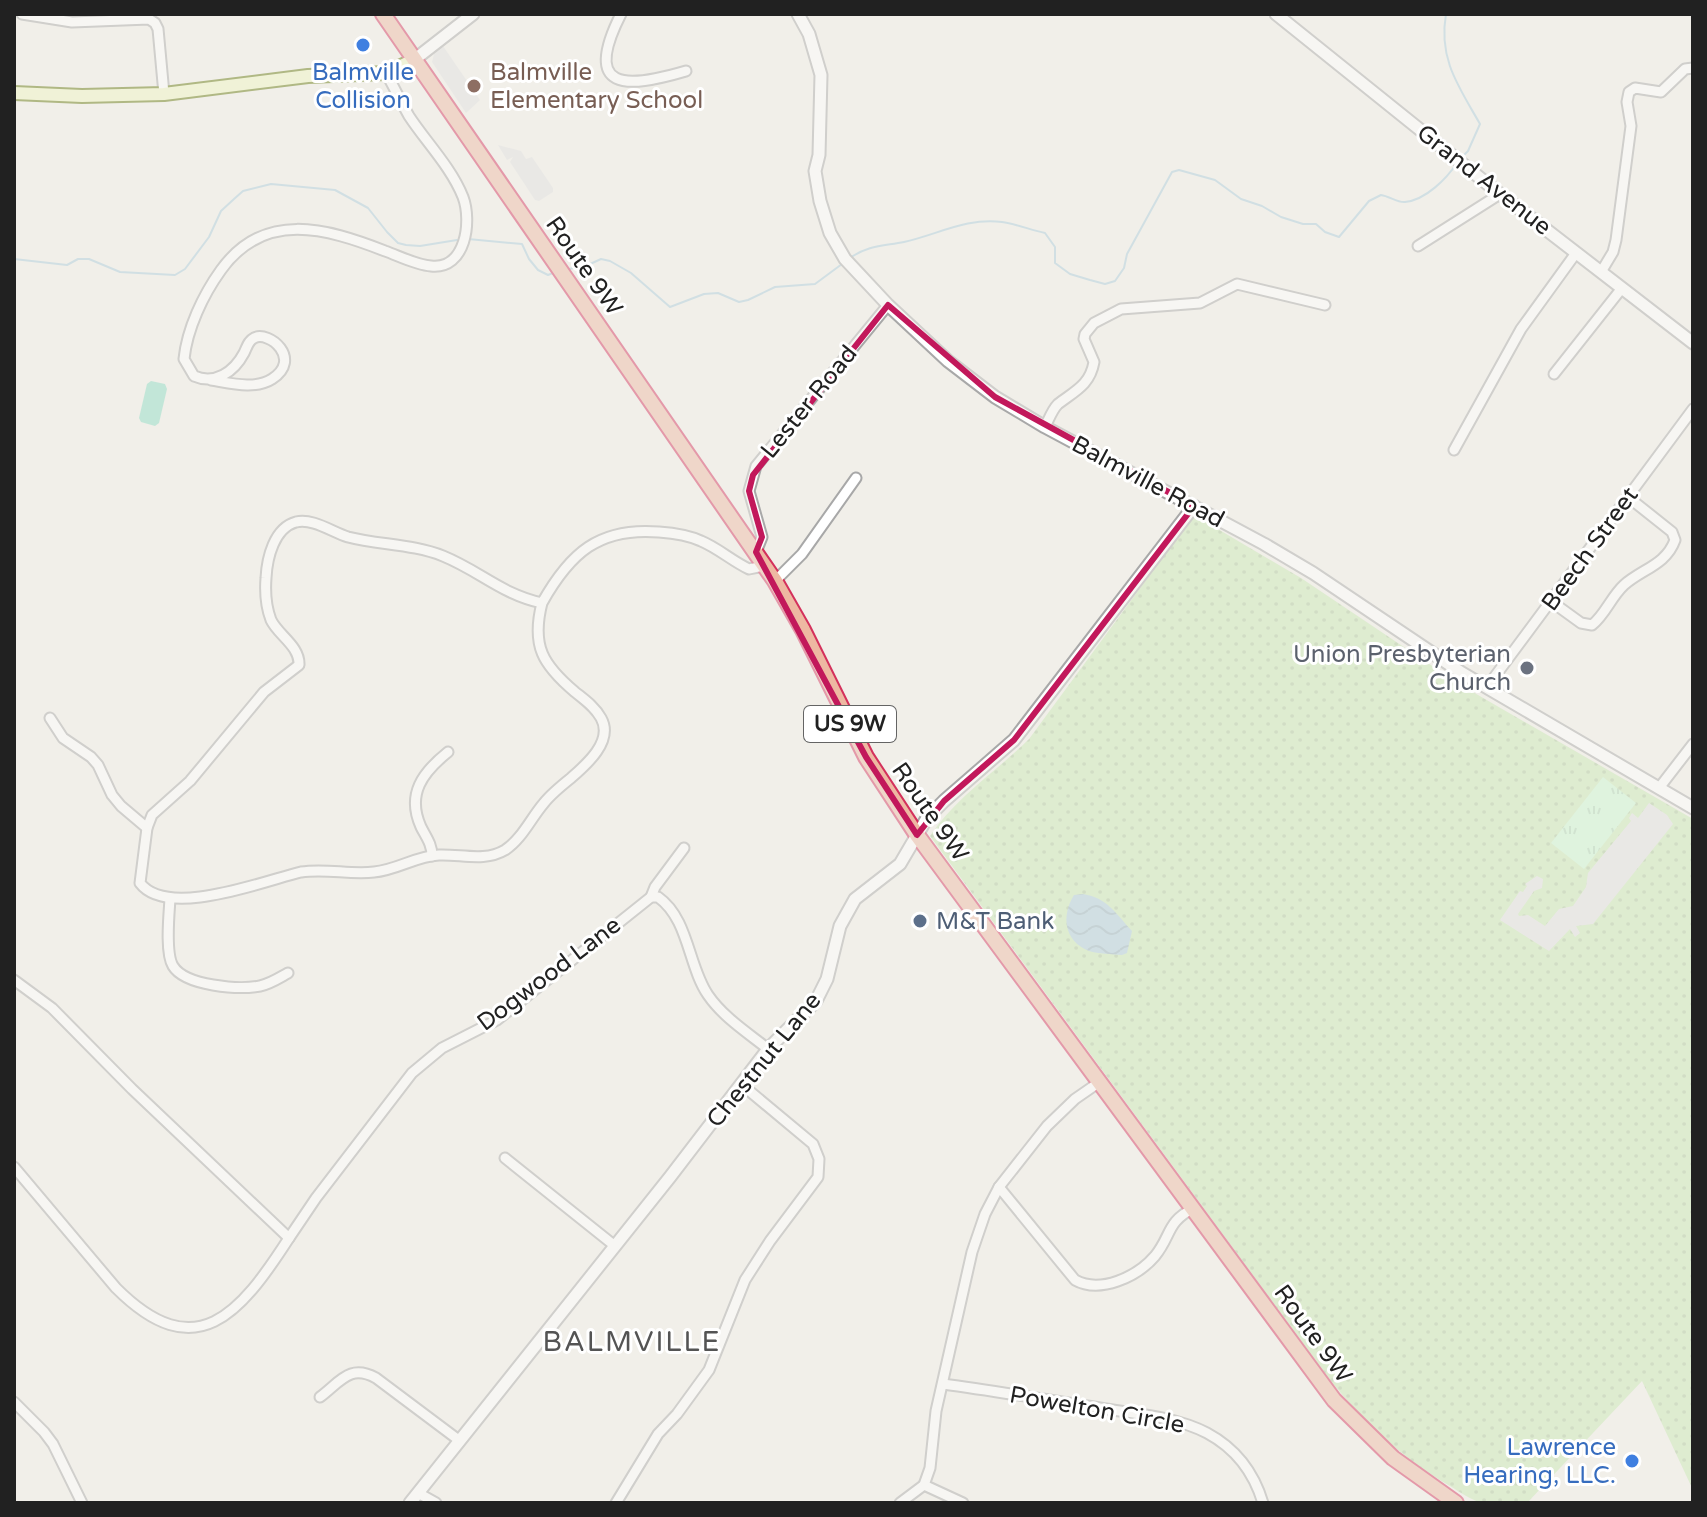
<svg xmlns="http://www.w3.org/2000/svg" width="1707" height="1517" font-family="'Varela Round',sans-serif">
  <defs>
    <pattern id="grass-dots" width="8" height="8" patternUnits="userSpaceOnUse" patternTransform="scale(2)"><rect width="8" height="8" fill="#c8e8b2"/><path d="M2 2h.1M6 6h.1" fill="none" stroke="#acc799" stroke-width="1.8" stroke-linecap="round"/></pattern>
    <pattern id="park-tufts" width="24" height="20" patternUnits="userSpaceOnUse" patternTransform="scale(2)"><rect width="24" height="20" fill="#c9f8d0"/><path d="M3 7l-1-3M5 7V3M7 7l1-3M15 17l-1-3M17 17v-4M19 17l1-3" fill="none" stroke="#acd4b2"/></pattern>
    <pattern id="water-waves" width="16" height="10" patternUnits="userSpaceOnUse" patternTransform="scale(2)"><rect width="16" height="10" fill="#abcddc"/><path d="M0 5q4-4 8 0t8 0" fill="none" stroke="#93b0bc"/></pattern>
  </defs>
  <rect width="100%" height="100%" fill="#f1efe9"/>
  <path fill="url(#grass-dots)" d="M1194,515l107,63 158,106 234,135v671l-51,-109 -115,122c-14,0 -30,2 -44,0 -11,-2 -23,-11 -33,-17 -48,-28 -85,-63 -120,-106l-400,-544c26,-39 66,-64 99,-97z"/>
  <polygon fill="url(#park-tufts)" points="1603,777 1636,803 1584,869 1551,843"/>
  <polygon fill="#8bdcc3" points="151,381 165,384 167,389 159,423 155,426 141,422 139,418 147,384"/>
  <g fill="#e1e1e1">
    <polygon points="443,46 480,100 466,113 432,62 434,54"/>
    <polygon points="498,145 521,151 526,159 532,157 553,188 553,192 539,201 535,200 510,162 513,157 507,160"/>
    <polygon points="1649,803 1667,815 1673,824 1593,924 1576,926 1580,933 1575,937 1570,929 1549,951 1500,920 1520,891 1523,892 1527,886 1525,884 1537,876 1543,879 1542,888 1534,891 1518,914 1519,916 1528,915 1545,926 1559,909 1573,906 1586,887 1588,873 1631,821 1629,818 1632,813 1638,818"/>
  </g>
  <path fill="url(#water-waves)" d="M1083,894c25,4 33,20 49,37l-5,22 -5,2c-10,-1 -24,-1 -33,-4 -25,-10 -28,-35 -15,-56z"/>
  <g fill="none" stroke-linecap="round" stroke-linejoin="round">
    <g stroke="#abcddc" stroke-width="2">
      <path d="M1446,14c-8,45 13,73 34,110l-12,27 -7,7"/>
      <polyline points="468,239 522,244 529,259 538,270 548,275 553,273"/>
      <path d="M850,258c18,-13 34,-12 54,-16 32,-7 64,-25 98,-20 14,2 29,8 43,11l10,14v16l15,11 20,6 15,4 10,-3 9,-13 3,-14 45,-82 7,-2 36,10 26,19 21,7 19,11 22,7h13l9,8 14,5 30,-36 12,-6c8,1 17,8 24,7 21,-2 42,-24 52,-39"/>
      <polyline points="14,259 67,265 78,259 89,259 120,272 175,275 185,269 209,237 221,211 234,199 243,191 271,184 335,190 368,208 387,232 398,243 406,245 420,246 457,240"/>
      <polyline points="569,269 588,265 601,259 610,261 631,273 670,307 704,294 718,293 739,302 748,300 775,287 815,284 842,264"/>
    </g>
    <g stroke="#a8a8a8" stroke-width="13">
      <g id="minor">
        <polyline points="22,14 72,22 149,19 155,23 158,29 164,94"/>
        <path d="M621,14c-39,77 4,75 65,57"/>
        <polyline points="1418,246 1500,194"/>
        <polyline points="1601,272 1613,252 1616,240 1631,126 1627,102 1629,92 1635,88 1661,92 1685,69 1693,68"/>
        <polyline points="1554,374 1622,288"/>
        <path d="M211,380c19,3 44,10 61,-1 31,-20 -3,-49 -18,-41 -6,3 -7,9 -10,15 -10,19 -29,32 -50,23l-10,-17c3,-30 19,-64 37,-89 43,-60 105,-42 164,-19 14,5 31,14 46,15 35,4 41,-45 32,-69 -12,-30 -37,-55 -54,-81 -8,-14 -15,-29 -23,-43"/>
        <path d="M1045,427c4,-8 7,-17 13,-23 17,-13 32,-19 36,-42l-10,-23 1,-5 9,-11 27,-14 79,-6 37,-19 88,21"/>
        <polyline points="1454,450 1521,329 1576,253"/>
        <polyline points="756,552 762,537 749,491 756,466 888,305"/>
        <polyline points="775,581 802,554 856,478"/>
        <path d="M1552,602l29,21 11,2c13,-10 19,-28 32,-40 18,-16 42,-20 51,-45l-3,-8 -44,-35"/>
        <path d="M542,603c-11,43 1,62 33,89 10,8 20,15 26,26 13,23 -15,47 -30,60 -10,8 -20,16 -27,25 -13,15 -22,36 -39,47 -20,12 -44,4 -66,5 -23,1 -42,15 -65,17 -24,3 -48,-4 -73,0 -37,9 -134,47 -161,11l7,-55 5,-13 38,-34 74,-89 35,-27c1,-19 -21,-30 -28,-45 -5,-13 -6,-29 -5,-42 1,-20 8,-50 30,-56 17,-4 36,10 52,15 31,8 65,7 95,19 37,15 58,38 99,47 28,-50 57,-76 117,-71 14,1 29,3 42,9 17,7 31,20 48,28l15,-3"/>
        <polyline points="1487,687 1693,409"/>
        <polyline points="50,718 63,738 91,757 98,765 112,795 121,806 147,828"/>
        <polyline points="1659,788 1693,744"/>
        <path d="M432,856c0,-12 -6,-19 -11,-29 -15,-33 2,-55 27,-75"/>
        <polyline points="651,897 655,887 684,848"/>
        <path d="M170,899c-1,16 -5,54 3,67 12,20 66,24 87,20 10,-2 19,-8 28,-13"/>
        <path d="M14,980l38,28 80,81 157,149c-49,76 -93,130 -173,50l-102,-121"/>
        <polyline points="505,1158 615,1246"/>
        <path d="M999,1187l76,93c25,14 62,-3 80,-24 17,-21 11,-34 39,-48"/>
        <path d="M289,1238l27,-40 96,-125 30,-25 55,-28 154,-123h7c31,22 30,69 50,98 15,22 40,38 60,54"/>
        <path d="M943,1384c52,7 105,16 157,24 36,6 74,8 107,25 28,15 47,40 56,70"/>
        <path d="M320,1397c21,-16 30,-33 56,-19l84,63"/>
        <polyline points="14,1402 44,1432 53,1444 82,1503"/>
        <polyline points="924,1485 963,1503"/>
        <polyline points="418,1493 436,1503"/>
        <polyline points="616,1503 658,1434 677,1414 709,1370 745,1280 770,1241 818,1177 819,1159 813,1144 741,1084"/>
        <polyline points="900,1503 924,1485 930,1468 936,1411 972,1252 985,1214 999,1187 1047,1126 1075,1099 1101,1081"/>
      </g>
    </g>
    <g stroke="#a8a8a8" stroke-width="15">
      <g id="tertiary">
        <polyline points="798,14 809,34 821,75 819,155 815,171 820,201 830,233 845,259 888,305 948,361 995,397 1045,427 1264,544 1313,573 1462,673 1693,808"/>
        <polyline points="1276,14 1500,194 1693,343"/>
        <polyline points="414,60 473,14"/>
        <polyline points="410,1503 670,1177 768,1049 816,1001 827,979 840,926 855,899 900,864 927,818 944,801 1014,740 1194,506"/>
      </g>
    </g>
    <g stroke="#62760a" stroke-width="16">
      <polyline id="secondary" points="14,93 82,96 164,94 308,76 386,73 414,60"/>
    </g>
    <g stroke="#d4315c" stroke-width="18">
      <polyline id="trunk" points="383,14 775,581 803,630 866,757 917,835 1334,1400 1393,1458 1456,1503"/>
    </g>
    <use href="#minor" stroke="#fff" stroke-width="9"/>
    <use href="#tertiary" stroke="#fff" stroke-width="11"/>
    <use href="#secondary" stroke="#f0f7c0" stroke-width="12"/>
    <use href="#trunk" stroke="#eeb8a2" stroke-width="14"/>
  </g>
  <path d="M0 0H1707V1517H0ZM888,305l107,92 199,109 -180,234 -70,61 -27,34 -51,-78 -110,-205 6,-15 -13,-46 4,-16z" fill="#f1efe9" fill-opacity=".55" fill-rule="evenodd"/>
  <path fill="none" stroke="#c2185b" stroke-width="6" stroke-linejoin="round" d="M888,305l107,92 199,109 -180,234 -70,61 -27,34 -51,-78 -110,-205 6,-15 -13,-46 4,-16z"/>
  <g fill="#3f7fe0" stroke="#fff" stroke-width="3">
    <circle cx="363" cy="45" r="8"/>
    <circle cx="1632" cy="1461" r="8"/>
  </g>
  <circle fill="#8d6e63" stroke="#fff" stroke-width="3" cx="474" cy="86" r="8"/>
  <circle fill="#6b7280" stroke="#fff" stroke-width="3" cx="1527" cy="668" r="8"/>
  <circle fill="#5c6f8a" stroke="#fff" stroke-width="3" cx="920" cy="921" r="8"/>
  <g text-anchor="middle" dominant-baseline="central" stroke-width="6" stroke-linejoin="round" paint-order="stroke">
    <rect fill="#fff" stroke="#646464" stroke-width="2" x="804" y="706" width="92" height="36" rx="6"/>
    <g font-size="22" font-weight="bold" fill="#212121">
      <text x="850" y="724">US 9W</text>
    </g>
    <g font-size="24" fill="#366cbe" stroke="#fff">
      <text x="363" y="72">Balmville<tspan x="363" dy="28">Collision</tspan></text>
      <text x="1616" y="1447" text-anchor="end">Lawrence<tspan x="1616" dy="28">Hearing, LLC.</tspan></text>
    </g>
    <g font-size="24" fill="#785e54" stroke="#fff" text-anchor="start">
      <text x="490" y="72">Balmville<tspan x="490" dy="28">Elementary School</tspan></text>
    </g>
    <g font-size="24" fill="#212121" stroke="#fff">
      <text transform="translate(1484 180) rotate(38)">Grand Avenue</text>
      <text transform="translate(584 266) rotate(55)">Route 9W</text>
      <text transform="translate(809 402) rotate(-51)">Lester Road</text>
      <text transform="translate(1148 482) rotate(28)">Balmville Road</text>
      <text transform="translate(1590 549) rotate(-54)">Beech Street</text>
      <text transform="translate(930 812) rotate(55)">Route 9W</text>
      <text transform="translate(549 974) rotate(-37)">Dogwood Lane</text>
      <text transform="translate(764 1060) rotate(-51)">Chestnut Lane</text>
      <text transform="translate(1313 1334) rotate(54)">Route 9W</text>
      <text transform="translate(1097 1410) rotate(10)">Powelton Circle</text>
    </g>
    <g font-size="24" fill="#5b616d" stroke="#fff" text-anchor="end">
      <text x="1511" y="654">Union Presbyterian<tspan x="1511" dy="28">Church</tspan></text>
    </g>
    <g font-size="24" fill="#4e5e75" stroke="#fff" text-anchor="start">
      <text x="936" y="921">M&amp;T Bank</text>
    </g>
    <g font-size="28" letter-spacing="2" fill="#545454" stroke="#fff">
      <text x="632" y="1342">BALMVILLE</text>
    </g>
  </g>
  <rect width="1707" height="1517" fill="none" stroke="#212121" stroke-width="32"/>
</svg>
